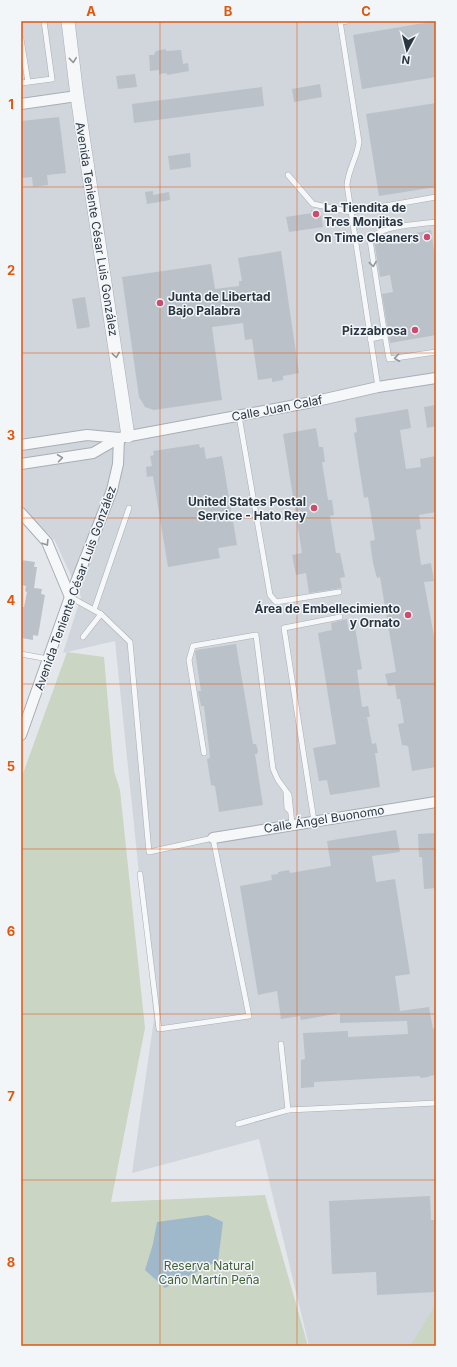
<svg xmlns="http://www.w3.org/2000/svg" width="457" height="1367" font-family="Inter,sans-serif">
  <rect width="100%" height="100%" fill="#e3e7eb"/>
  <polygon fill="#d1d6dd" points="21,21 436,21 436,1304 413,1346 309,1346 259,1139 132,1173 154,1019 115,641 63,653 81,597 55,541 21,506"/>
  <g fill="#cad5c4">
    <polygon points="67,652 104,657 114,771 120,790 145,1028 111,1202 265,1195 308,1346 21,1346 21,779"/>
    <polygon points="436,1304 436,1346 410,1346"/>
  </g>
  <polygon fill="#9fb8ca" points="208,1215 223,1222 218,1261 165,1288 145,1270 153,1244 157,1222"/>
  <g fill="#bac1c8">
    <polygon points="436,21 436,77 362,89 353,35"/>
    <polygon points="166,49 166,51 181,50 183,64 188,63 189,71 167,75 167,73 159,74 159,70 150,71 149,55 154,55 156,51"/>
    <polygon points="135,74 137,87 118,89 116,76"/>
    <polygon points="320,84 322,97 294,102 292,89"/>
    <polygon points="262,87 264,106 134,123 132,104"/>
    <polygon points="436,103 436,187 379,196 366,114"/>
    <polygon points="59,117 66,173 47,175 48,185 33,187 32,177 21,178 21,121"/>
    <polygon points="190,153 191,167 170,170 168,156"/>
    <polygon points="153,191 153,195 169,192 170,200 147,204 145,192"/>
    <polygon points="311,210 321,213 323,227 289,232 286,217 312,213"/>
    <polygon points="431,230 436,262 436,335 390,343 382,294 393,292 390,275 380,277 374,241"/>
    <polygon points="281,251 299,373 283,376 283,380 272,382 272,378 258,380 252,339 245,340 243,323 212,327 222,400 154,410 145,407 139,397 122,277 211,264 215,289 239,286 239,281 242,281 238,258"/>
    <polygon points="85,297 90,327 77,329 72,299"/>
    <polygon points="436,405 436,426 427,428 424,407"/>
    <polygon points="408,409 411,428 400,430 406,469 421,467 420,459 436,456 436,512 419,515 421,529 416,530 421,565 431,563 434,581 424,582 436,647 436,767 412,771 408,746 402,745 398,724 404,723 400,699 397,699 395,685 388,686 385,674 396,672 380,577 377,578 373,563 370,541 375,540 368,497 364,498 354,433 357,432 355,418"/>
    <polygon points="316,428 319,447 323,447 325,462 322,462 328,500 332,500 334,515 330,516 336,553 340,553 345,577 340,578 342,588 309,593 306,573 296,575 292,555 302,553 283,434"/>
    <polygon points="199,444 200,448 204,447 206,459 222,456 237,545 218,548 220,558 168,567 153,476 147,477 146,467 152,466 150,456 154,455 153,451"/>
    <polygon points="21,560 35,562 34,567 37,567 34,588 42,589 41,594 45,595 38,636 33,635 33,640 21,638 21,611 22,607 24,607 27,592 25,591 26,586 21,585"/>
    <polygon points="347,619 348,628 355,627 362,669 357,670 362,707 368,706 370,717 367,717 372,744 376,743 378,753 375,753 380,787 330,795 327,780 319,781 313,748 336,744 318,633 332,630 331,623"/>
    <polygon points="236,644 253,744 256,744 258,751 257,754 255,754 263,805 219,812 215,786 211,785 207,759 210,758 207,731 204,706 201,706 198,691 201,691 195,652 196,650"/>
    <polygon points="396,830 400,852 372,856 376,882 395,879 410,974 395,976 400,1011 429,1007 433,1029 435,1028 436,1032 436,1075 429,1076 429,1077 420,1078 420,1076 314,1082 314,1087 301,1088 301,1060 305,1059 303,1033 348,1031 348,1037 408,1034 407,1021 340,1023 340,1013 301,1020 300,1016 281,1019 277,991 258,995 240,886 272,880 271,875 278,874 278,872 289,870 290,873 331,866 327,841"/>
    <polygon points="436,833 436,888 424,889 422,857 419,857 418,834"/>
    <polygon points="430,1196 431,1220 436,1220 436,1292 377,1295 376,1272 332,1274 329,1201"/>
  </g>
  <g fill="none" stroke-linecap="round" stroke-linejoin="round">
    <g stroke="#a8aeb5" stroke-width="6">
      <g id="service">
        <path d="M340,21l19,121c-2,16 -11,28 -12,43l31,202"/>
        <polyline points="341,22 348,21"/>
        <polyline points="21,39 28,82"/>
        <polyline points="21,83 52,79 44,21"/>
        <polyline points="288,175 313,204 351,212 436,197"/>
        <path d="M385,336l-15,-96c6,-14 51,-16 66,-18"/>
        <polyline points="370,339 385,336 389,359 436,352"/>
        <polyline points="239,416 270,595 276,602 339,592"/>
        <polyline points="70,597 101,614 130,642 149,852 213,838 249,1016 159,1029 140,874"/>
        <polyline points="94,610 129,508"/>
        <polyline points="83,637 101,614"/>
        <polyline points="21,654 48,659"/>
        <polyline points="204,753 189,660 193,646 256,635 273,769 278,780 289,795 292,824"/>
        <polyline points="286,792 287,808 290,811"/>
        <polyline points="314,821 284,628 340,617"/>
        <polyline points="281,1044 288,1110 436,1103"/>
        <polyline points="238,1124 288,1110"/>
      </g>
    </g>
    <g stroke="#a8aeb5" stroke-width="12">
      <g id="minor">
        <polyline points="21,104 77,96"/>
        <polyline points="21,445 87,435 119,438 312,402 378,387 436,378"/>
        <polyline points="21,464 93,453 119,438"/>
        <polyline points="21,513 47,542 70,597"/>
        <polyline points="21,735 70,597 112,490 118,464 119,438"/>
        <polyline points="213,838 436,802"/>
      </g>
    </g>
    <g stroke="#a8aeb5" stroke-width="14">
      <polyline id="tertiary" points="68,21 77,96 128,436"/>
    </g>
    <use href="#service" stroke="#f6f7f9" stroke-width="5"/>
    <use href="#minor" stroke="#f6f7f9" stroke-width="10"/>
    <use href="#tertiary" stroke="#f6f7f9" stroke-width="13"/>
  </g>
  <defs><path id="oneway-chevron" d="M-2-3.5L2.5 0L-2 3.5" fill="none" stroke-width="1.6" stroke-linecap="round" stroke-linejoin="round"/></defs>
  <g stroke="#90969e">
    <use href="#oneway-chevron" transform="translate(73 60) rotate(84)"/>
    <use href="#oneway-chevron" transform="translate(373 264) rotate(81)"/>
    <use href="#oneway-chevron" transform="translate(116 355) rotate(81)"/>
    <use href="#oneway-chevron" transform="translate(397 358) rotate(172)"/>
    <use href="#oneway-chevron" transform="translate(60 458) rotate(-8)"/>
    <use href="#oneway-chevron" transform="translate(46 543) rotate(58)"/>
  </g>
  <path fill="none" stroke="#df570f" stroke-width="1" stroke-opacity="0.55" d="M160,21v1325M297,21v1325M21,187h415M21,353h415M21,518h415M21,684h415M21,849h415M21,1014h415M21,1180h415"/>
  <g fill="#cd4b6c" stroke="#f3f6f8" stroke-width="1.5">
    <circle cx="316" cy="214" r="4"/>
    <circle cx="427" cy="237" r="4"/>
    <circle cx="160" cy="303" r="4"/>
    <circle cx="415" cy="330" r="4"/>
    <circle cx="314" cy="508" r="4"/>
    <circle cx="408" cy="615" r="4"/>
  </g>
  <g text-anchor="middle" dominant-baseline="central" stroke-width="3" stroke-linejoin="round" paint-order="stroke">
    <g font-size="12" font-weight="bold" fill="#2b3643" stroke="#f3f6f8" text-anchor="end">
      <text x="324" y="207" text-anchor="start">La Tiendita de<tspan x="324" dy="14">Tres Monjitas</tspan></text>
      <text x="419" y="237">On Time Cleaners</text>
      <text x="168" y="296" text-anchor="start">Junta de Libertad<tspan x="168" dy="14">Bajo Palabra</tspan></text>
      <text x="407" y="330">Pizzabrosa</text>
      <text x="306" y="501">United States Postal<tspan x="306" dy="14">Service - Hato Rey</tspan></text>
      <text x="400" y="608">Área de Embellecimiento<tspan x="400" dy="14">y Ornato</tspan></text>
    </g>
    <g font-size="12" fill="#2b3643" stroke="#f3f6f8">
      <text transform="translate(97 229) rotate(81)">Avenida Teniente César Luis González</text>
      <text transform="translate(277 408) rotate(-11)">Calle Juan Calaf</text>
      <text transform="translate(75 588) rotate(-70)">Avenida Teniente César Luis González</text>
      <text transform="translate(324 819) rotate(-9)">Calle Ángel Buonomo</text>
    </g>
    <g font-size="12" fill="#435f38" stroke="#f3f6f8">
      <text x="209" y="1265">Reserva Natural<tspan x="209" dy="14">Caño Martín Peña</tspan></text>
    </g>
  </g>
  <rect width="457" height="1367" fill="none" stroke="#f3f6f8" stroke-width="44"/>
  <g transform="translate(407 50) rotate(187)" stroke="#f3f6f8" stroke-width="3" paint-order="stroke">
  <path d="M0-3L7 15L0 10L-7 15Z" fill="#2b3643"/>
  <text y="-6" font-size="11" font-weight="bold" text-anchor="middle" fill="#2b3643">N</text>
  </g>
  <rect x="22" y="22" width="413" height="1323" fill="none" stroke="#df570f" stroke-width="1.5"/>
  <g font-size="13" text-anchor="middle" font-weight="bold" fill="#df570f">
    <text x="91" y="16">A</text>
    <text x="228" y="16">B</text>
    <text x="366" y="16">C</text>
    <text x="11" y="109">1</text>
    <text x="11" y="275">2</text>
    <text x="11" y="440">3</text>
    <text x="11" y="605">4</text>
    <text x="11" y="771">5</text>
    <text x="11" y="936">6</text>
    <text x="11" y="1101">7</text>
    <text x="11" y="1267">8</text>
  </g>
</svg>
